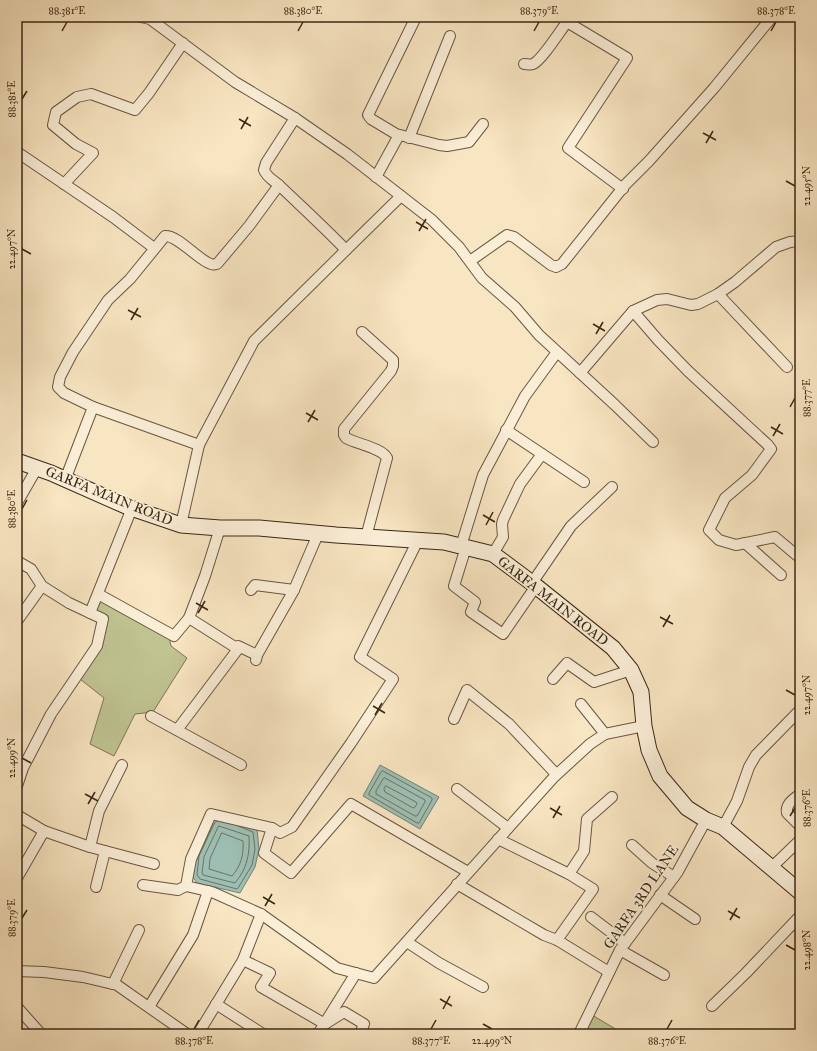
<svg xmlns="http://www.w3.org/2000/svg" width="817" height="1051" font-family="'IM FELL Great Primer',serif">
  <rect width="100%" height="100%" fill="#f8e5c1"/>
  <filter id="stains"><feTurbulence type="fractalNoise" baseFrequency=".005" numOctaves="4"/><feColorMatrix values="0 0 0 0 .2 0 0 0 0 .09 0 0 0 0 .02 0 0 0 .5 -.17"/></filter>
  <radialGradient id="worn" r=".72"><stop offset=".6" stop-color="#630" stop-opacity="0"/><stop offset="1" stop-color="#630" stop-opacity=".3"/></radialGradient>
  <g fill="#bfc491" stroke="#7c7652">
    <polygon points="99,600 169,637 171,646 187,658 153,712 135,714 114,756 90,744 104,698 80,679 106,622 94,612"/>
    <polygon points="592,1015 624,1034 583,1034"/>
  </g>
  <g fill="#9dbfb3" stroke="#758373">
    <polygon points="380,765 439,797 420,829 363,796"/>
    <path d="M217,815l40,14 2,20 -4,18 -15,26 -43,-10 -5,-7c3,-21 9,-46 25,-61z"/>
  </g>
  <g fill="none" stroke-linecap="round" stroke-linejoin="round">
    <g stroke="#6b7464" stroke-width="1">
      <polygon points="383,771 432,798 432,800 419,823 417,823 369,795 369,793 381,772"/>
      <polygon points="385,778 425,800 425,802 417,816 415,816 376,794 376,791 383,779"/>
      <polygon points="386,786 416,802 417,804 415,807 413,808 385,792 384,789"/>
      <polyline points="217,821 214,824 199,856 197,875 200,879 237,889 238,888 252,865 255,849 253,832 238,826"/>
      <path d="M219,826l30,10c1,18 -2,33 -14,47l-32,-8 -1,-2 2,-16z"/>
      <path d="M222,833l21,8c1,13 -2,25 -11,35l-23,-7 1,-10z"/>
    </g>
    <g stroke="#69573f" stroke-width="12">
      <g id="minor">
        <polyline points="141,17 150,19 235,82 295,118 347,154 432,220 459,247 482,278 515,307 539,335 615,405 653,442"/>
        <polyline points="416,17 368,115 371,119 396,134 439,145 447,146 469,142 483,124"/>
        <polyline points="17,20 18,17"/>
        <path d="M524,64c3,0 6,1 9,0 9,-4 27,-33 34,-42l60,36 -59,90 55,41"/>
        <path d="M295,118l-29,45 -2,7c3,8 11,11 17,17 22,21 44,41 65,63l55,-54"/>
        <polyline points="409,138 450,36"/>
        <polyline points="17,152 113,217 154,248"/>
        <polyline points="376,177 399,135"/>
        <polyline points="64,184 93,153 76,144 53,125 56,112 77,97 91,94 135,110 149,93 183,43"/>
        <polyline points="470,261 507,235 514,237 551,265 556,267 562,264 625,185 649,161 714,88 772,17"/>
        <polyline points="718,294 787,367"/>
        <polyline points="633,311 658,340 688,371 768,445 771,449 752,475 725,498 709,530 719,540 736,545 775,537 800,558"/>
        <path d="M362,332l31,28v6l-2,5 -47,58v6l2,3c11,6 36,10 41,20l-21,79"/>
        <polyline points="580,373 633,311 657,300 667,299 691,305 698,304 718,294 735,282 776,247 790,242 800,241"/>
        <polyline points="93,407 199,445"/>
        <polyline points="506,430 584,482"/>
        <path d="M65,480l28,-73 -29,-14 -6,-6 2,-10 13,-25 35,-52 22,-21 35,-43c13,-1 34,25 46,28 2,1 4,0 6,0l32,-38 30,-41"/>
        <polyline points="17,503 37,468"/>
        <polyline points="181,525 199,445 254,341 346,250"/>
        <polyline points="745,543 781,575"/>
        <polyline points="461,546 483,475 499,445 525,396 557,352"/>
        <polyline points="466,547 454,586 475,602 471,612 503,634 536,586"/>
        <polyline points="493,554 503,537 502,524 503,520 520,484 542,454"/>
        <polyline points="17,561 31,569 42,586 69,603 103,619 97,646 51,714 23,768 17,786"/>
        <polyline points="532,583 571,526 612,487"/>
        <polyline points="251,590 255,585 294,590"/>
        <polyline points="98,594 174,636 189,618 205,576 220,528"/>
        <polyline points="90,613 132,508"/>
        <polyline points="189,618 238,649 238,646 257,655"/>
        <polyline points="17,621 42,586"/>
        <polyline points="256,660 257,655 294,590 318,534"/>
        <polyline points="553,679 567,663 594,682 631,670"/>
        <polyline points="581,704 605,734"/>
        <polyline points="151,716 241,765"/>
        <polyline points="454,719 467,690 509,724 556,774"/>
        <polyline points="177,730 238,649"/>
        <polyline points="457,789 508,828"/>
        <path d="M800,794c-6,5 -15,10 -13,19l13,13"/>
        <polyline points="17,815 44,831 90,847 154,864"/>
        <polyline points="723,827 737,801 749,767 756,755 800,710"/>
        <polyline points="272,828 280,833 292,827 351,743 393,679 360,657 418,540"/>
        <polyline points="498,839 569,874 593,889 557,940"/>
        <polyline points="632,845 652,863 674,877"/>
        <polyline points="90,847 99,811 122,765"/>
        <polyline points="771,868 800,840"/>
        <polyline points="468,872 351,804 291,873 264,853 272,828 211,814 191,859 186,886 212,892 261,914 337,968 374,978 554,777 590,744 605,734 644,726"/>
        <polyline points="569,874 584,851 587,819 612,797"/>
        <polyline points="17,878 44,831"/>
        <polyline points="457,884 544,935 557,940 609,972"/>
        <polyline points="143,885 178,890 186,886"/>
        <polyline points="96,887 105,851"/>
        <polyline points="660,895 695,919"/>
        <polyline points="591,917 625,943"/>
        <polyline points="407,942 439,963 483,987"/>
        <polyline points="620,950 664,975"/>
        <polyline points="243,960 270,973 261,987 325,1024 344,1012 364,1024 360,1034"/>
        <polyline points="17,971 44,972 83,977 117,985 187,1034"/>
        <polyline points="113,984 139,930"/>
        <polyline points="216,1004 263,1034"/>
        <polyline points="712,1006 746,973 800,916"/>
        <polyline points="17,1007 41,1034"/>
        <polyline points="149,1007 193,935 208,891"/>
        <polyline points="198,1034 243,960 261,914"/>
        <polyline points="318,1034 356,973"/>
        <polyline points="579,1034 620,950 677,873 706,820"/>
      </g>
    </g>
    <g stroke="#392814" stroke-width="17">
      <polyline id="secondary" points="17,461 51,473 128,507 181,525 220,528 259,528 336,535 444,542 493,554 532,583 613,648 631,670 641,692 644,726 649,750 660,776 687,808 706,820 723,827 800,892"/>
    </g>
    <use href="#minor" stroke="#faeed7" stroke-width="10"/>
    <use href="#secondary" stroke="#faeed7" stroke-width="15"/>
  </g>
  <path fill="none" stroke="#392814" stroke-width="1.5" d="M62,31l5,-9M298,31l5,-9M534,31l5,-9M771,31l5,-9M22,99l5,-8M239,119l12,7M241,129l7,-12M703,133l13,7M706,143l7,-12M786,181l9,5M416,222l12,7M419,231l7,-12M22,249l9,5M128,310l13,7M131,320l7,-12M593,324l12,7M596,334l7,-12M790,407l5,-9M306,413l12,7M308,422l7,-12M771,427l12,7M773,436l7,-12M22,509l5,-9M483,515l12,7M486,525l7,-13M196,603l12,7M198,613l7,-12M660,617l13,7M663,627l7,-12M786,690l9,5M373,706l12,7M375,715l7,-12M22,758l9,5M85,794l13,7M88,804l7,-12M550,808l12,7M790,816l5,-8M553,818l7,-12M263,897l12,7M265,906l7,-12M728,911l12,7M22,918l5,-8M730,920l7,-12M786,945l9,5M440,999l12,7M443,1009l7,-13M483,1024l9,5M194,1029l5,-9M431,1029l5,-9M667,1029l5,-9"/>
  <g text-anchor="middle" dominant-baseline="central" stroke-width="3.5" stroke-linejoin="round" paint-order="stroke">
    <g font-size="14" fill="#392814" stroke="#faeed7">
      <text transform="translate(109 496) rotate(22)">GARFA MAIN ROAD</text>
      <text transform="translate(553 601) rotate(38)">GARFA MAIN ROAD</text>
      <text transform="translate(641 897) rotate(-56)">GARFA 3RD LANE</text>
    </g>
  </g>
  <rect width="817" height="1051" fill="none" stroke="#f8e5c1" stroke-width="44"/>
  <rect x="22" y="22" width="773" height="1007" fill="none" stroke="#392814" stroke-width="1.5"/>
  <g font-size="10" text-anchor="middle" fill="#392814">
    <text x="67" y="14">88.381°E</text>
    <text x="303" y="14">88.380°E</text>
    <text x="539" y="14">88.379°E</text>
    <text x="776" y="14">88.378°E</text>
    <text transform="translate(11 99) rotate(-90)" y="4">88.381°E</text>
    <text transform="translate(806 186) rotate(-90)" y="4">22.495°N</text>
    <text transform="translate(11 249) rotate(-90)" y="4">22.497°N</text>
    <text transform="translate(806 398) rotate(-90)" y="4">88.377°E</text>
    <text transform="translate(11 509) rotate(-90)" y="4">88.380°E</text>
    <text transform="translate(806 695) rotate(-90)" y="4">22.497°N</text>
    <text transform="translate(11 758) rotate(-90)" y="4">22.499°N</text>
    <text transform="translate(806 808) rotate(-90)" y="4">88.376°E</text>
    <text transform="translate(11 918) rotate(-90)" y="4">88.379°E</text>
    <text transform="translate(806 950) rotate(-90)" y="4">22.498°N</text>
    <text x="194" y="1044">88.378°E</text>
    <text x="431" y="1044">88.377°E</text>
    <text x="492" y="1044">22.499°N</text>
    <text x="667" y="1044">88.376°E</text>
  </g>
  <rect width="100%" height="100%" filter="url(#stains)"/>
  <rect width="100%" height="100%" fill="url(#worn)"/>
</svg>
